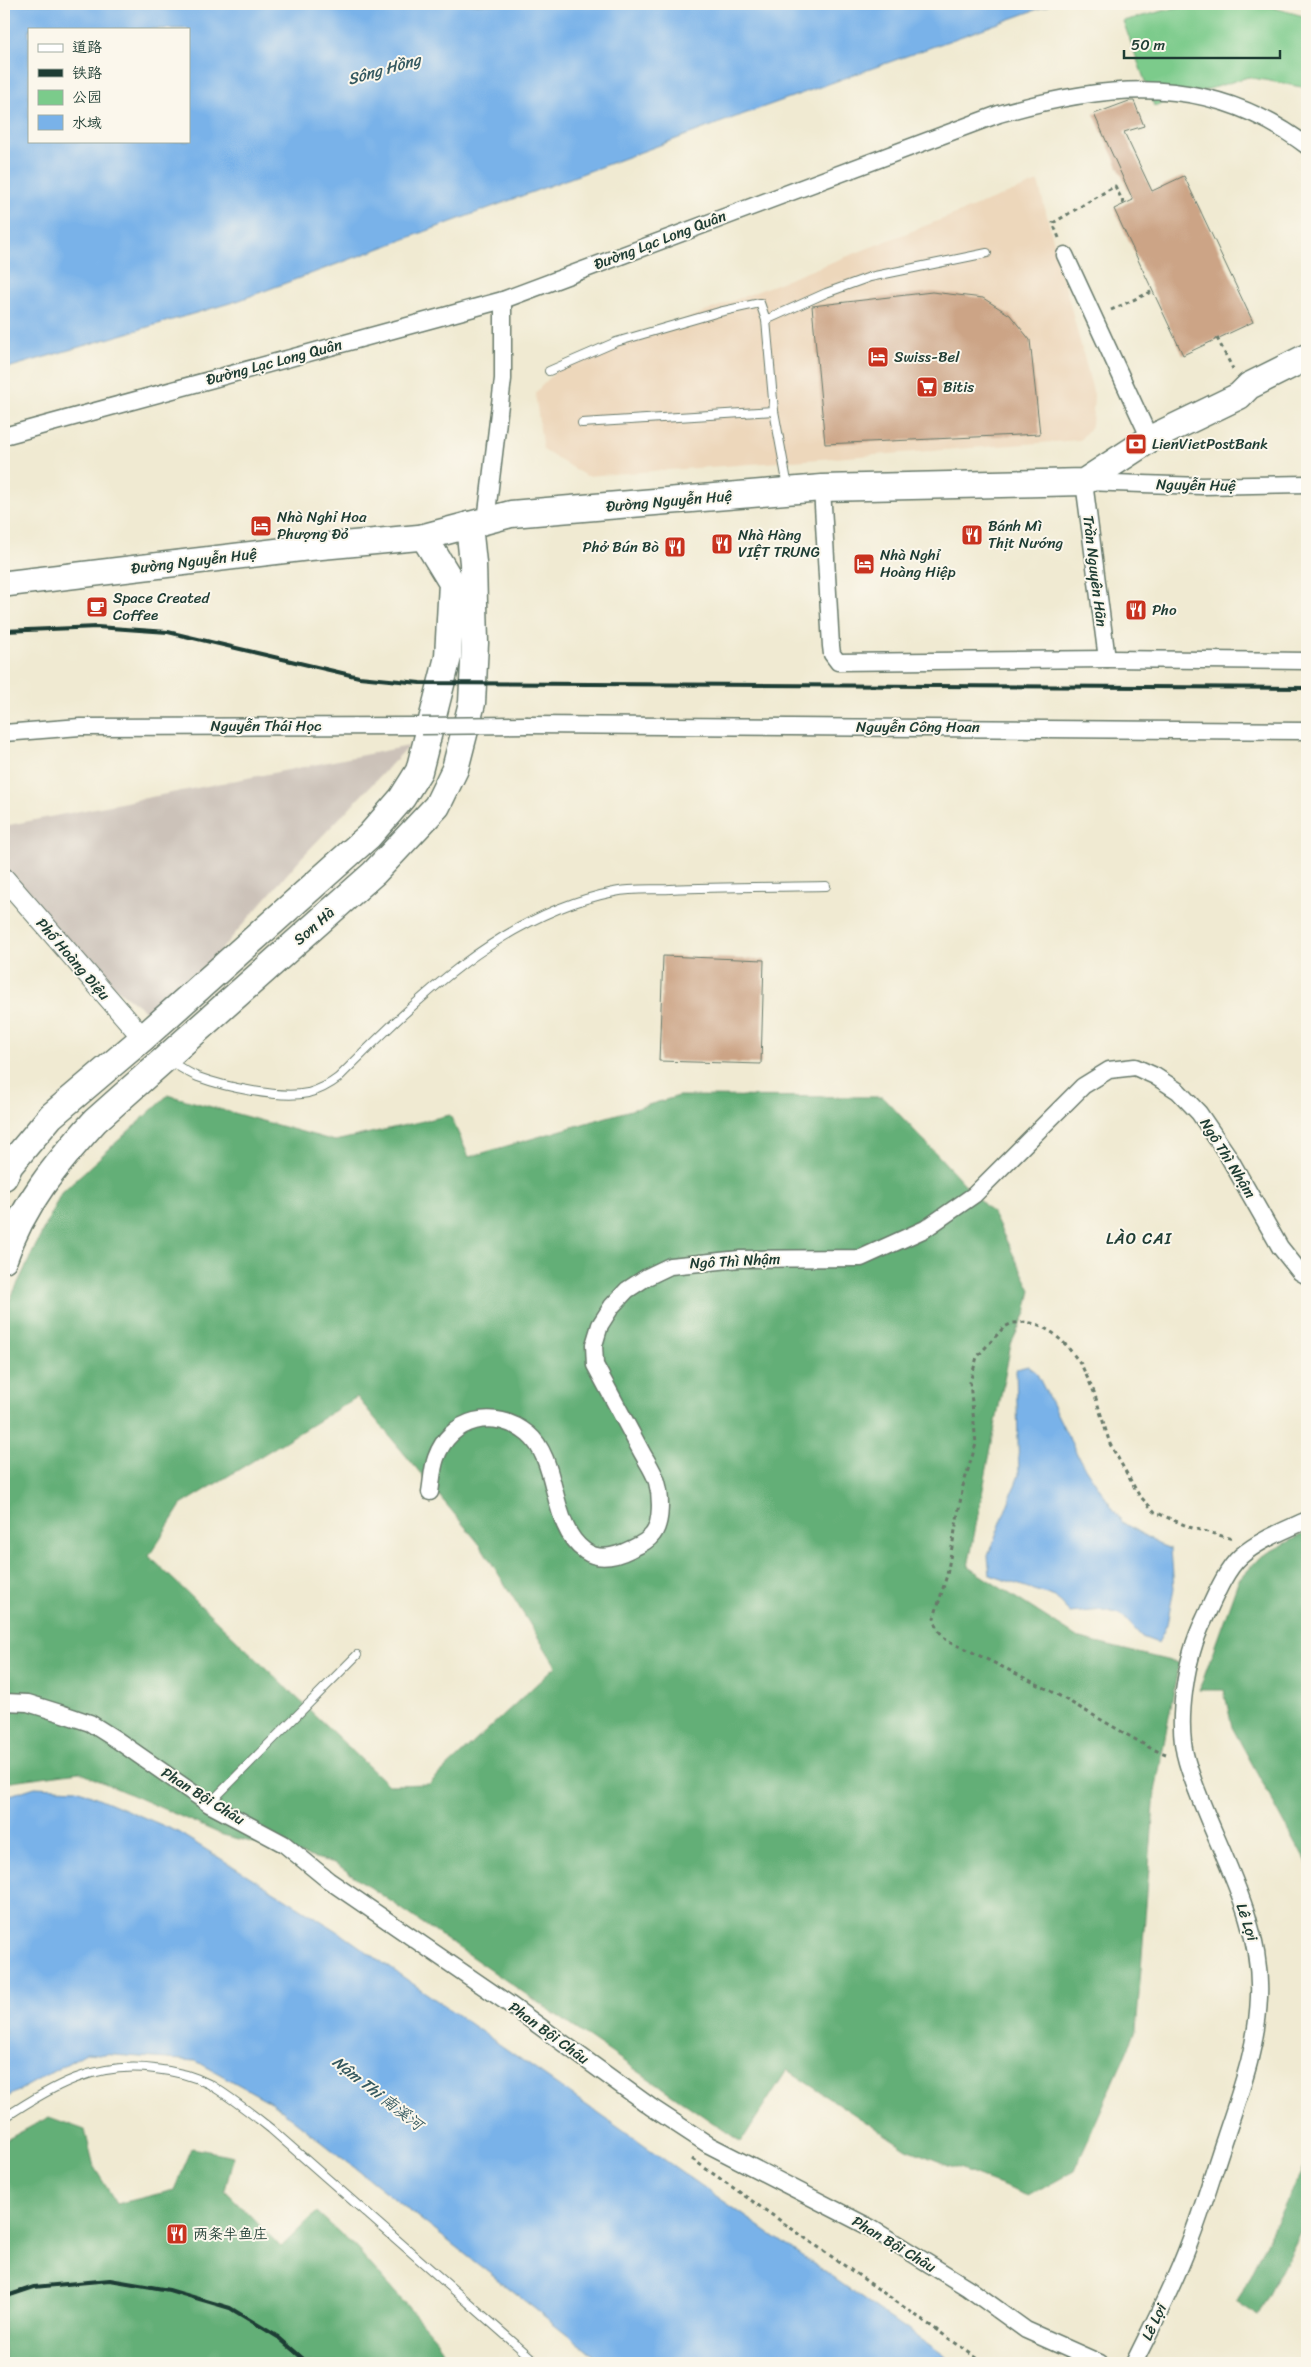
<svg xmlns="http://www.w3.org/2000/svg" width="1311" height="2367" font-family="Sriracha,'LXGW WenKai TC',sans-serif">
  <rect width="100%" height="100%" fill="#fbf7ec"/>
  <filter id="ink" filterUnits="userSpaceOnUse"><feTurbulence type="fractalNoise" baseFrequency=".02" numOctaves="2"/><feDisplacementMap in="SourceGraphic" scale="10" xChannelSelector="R" yChannelSelector="G"/><feConvolveMatrix kernelMatrix="1 2 1 2 8 2 1 2 1" color-interpolation-filters="sRGB"/></filter>
  <filter id="wash" filterUnits="userSpaceOnUse"><feTurbulence type="fractalNoise" baseFrequency=".0096" numOctaves="4" result="noise"/><feDisplacementMap in="SourceGraphic" scale="20" xChannelSelector="R" yChannelSelector="G"/><feGaussianBlur stdDeviation="1.12" result="paint"/><feColorMatrix in="noise" values="0 0 0 0 0 0 0 0 0 0 0 0 0 0 0 0 0 1.4 0 .05"/><feComposite in="paint" operator="in"/></filter>
  <g filter="url(#wash)">
    <rect width="100%" height="100%" fill="#f0ead2"/>
    <polygon fill="#edd7bb" points="1038,182 1094,395 1092,425 1080,440 586,476 543,450 535,393 558,369"/>
    <polygon fill="#ccc2b9" points="409,746 301,858 159,1021 62,948 6,871 4,826"/>
    <polygon fill="#7bcb8b" stroke="#4d8460" points="1191,4 1267,6 1307,17 1307,88 1248,77 1154,106 1123,21"/>
    <g fill="#64af77" stroke="#427656" fill-rule="evenodd">
      <path d="M168,1095l167,46 115,-26 19,42 210,-61 204,1 110,117 38,76 -5,23 -15,31 -43,223 112,72 99,24 -24,129 -19,239 -62,140 -45,25 -122,-47 -120,-79 -46,72 -406,-279 -112,-28 -144,-63 -75,10v-470l57,-119zM357,1397l124,149 75,120 -127,118 -41,1 -239,-229 32,-51z"/>
      <polygon points="1307,1532 1307,1864 1232,1727 1224,1690 1199,1690 1238,1581 1260,1557"/>
      <polygon points="49,2117 85,2130 94,2167 117,2204 174,2190 192,2148 234,2156 225,2190 281,2247 317,2212 357,2249 437,2340 449,2363 4,2363 4,2141"/>
      <polygon points="1307,2159 1307,2228 1300,2234 1258,2316 1237,2302"/>
    </g>
    <g fill="#79b2e9" stroke="#4c788e" fill-rule="evenodd">
      <path d="M4,4h1048l-319,114 -496,183 -233,68zM29,29h160v112h-160z"/>
      <polygon points="1028,1366 1036,1372 1080,1460 1122,1522 1158,1544 1171,1549 1174,1589 1167,1624 1158,1643 1142,1637 1121,1614 1103,1610 1070,1613 1055,1597 990,1575 988,1556 1019,1475 1016,1369"/>
      <polygon points="35,1787 77,1789 176,1831 336,1930 955,2363 604,2363 272,2103 196,2061 86,2053 4,2099 4,1797"/>
    </g>
    <g id="blocks">
      <g fill="#cca486">
        <polygon points="1129,101 1134,101 1144,126 1124,132 1152,191 1184,176 1253,322 1183,355 1114,209 1133,200 1094,114"/>
        <polygon points="932,292 983,298 1010,315 1030,340 1040,434 825,444 812,306"/>
        <polygon points="663,956 764,960 761,1064 659,1061"/>
      </g>
    </g>
  </g>
  <g filter="url(#ink)">
    <use href="#blocks" fill-opacity="0" stroke="#687a6b" stroke-width="1"/>
    <g fill="none" stroke-linecap="round" stroke-linejoin="round">
      <g stroke="#687a6b" stroke-width="10">
        <g id="service">
          <polyline points="766,320 826,293 870,277 987,253"/>
          <polyline points="549,371 616,342 719,312 760,303 766,320 774,411 788,487"/>
          <polyline points="582,423 774,411"/>
          <path d="M168,1060c10,6 20,13 30,17 27,10 82,22 110,16 11,-3 21,-8 30,-15 78,-78 164,-164 276,-186 18,-4 38,-2 56,-3 52,-2 104,-2 156,-3"/>
          <polyline points="209,1804 357,1655"/>
          <path d="M4,2118c48,-32 91,-57 151,-49 19,2 37,6 54,15 22,13 42,29 62,45l266,234"/>
        </g>
      </g>
      <g stroke="#687a6b" stroke-width="19">
        <g id="minor">
          <polyline points="1065,255 1150,439"/>
          <path d="M4,436l499,-136 496,-186c110,-32 212,-41 308,32"/>
          <polyline points="822,488 831,646 832,654 838,662 1107,659 1307,661"/>
          <polyline points="486,521 503,379 503,300"/>
          <polyline points="1107,659 1084,482 1202,486 1307,484"/>
          <polyline points="528,725 1307,731"/>
          <polyline points="4,733 80,727 422,726"/>
          <path d="M430,1492c2,-11 2,-23 6,-34 14,-40 59,-51 92,-24 32,26 21,92 57,117 14,10 32,5 46,-2 7,-3 17,-8 22,-15 9,-12 8,-38 4,-52 -3,-11 -12,-23 -17,-33 -15,-28 -30,-56 -45,-84l-1,-20 6,-20 12,-19 15,-16 20,-13 23,-11 70,-7 121,-1 64,-29 49,-34 109,-109 26,-16 26,-3 20,9 23,15 21,22 28,41 53,93 20,25 7,4"/>
          <polyline points="4,1702 28,1703 60,1713 90,1723 117,1740 209,1804 284,1844 328,1880 509,2004 651,2107 709,2145 871,2228 968,2288 1026,2330 1100,2363"/>
          <path d="M1134,2363c19,-39 40,-78 55,-119 14,-35 24,-71 36,-106 16,-48 32,-90 34,-141 4,-83 -49,-158 -72,-235 -12,-39 -1,-106 17,-142 9,-19 21,-50 37,-64 18,-16 45,-26 66,-36"/>
        </g>
      </g>
      <g stroke="#687a6b" stroke-width="22">
        <polyline id="tertiary" points="4,878 143,1038"/>
      </g>
      <g stroke="#687a6b" stroke-width="28">
        <polyline id="primary" points="4,584 305,548 424,537"/>
      </g>
      <g stroke="#687a6b" stroke-width="29">
        <g id="trunk">
          <polyline points="4,1177 10,1165 51,1116 143,1038 369,836 402,798 419,771 448,657 452,583 424,537 511,514 822,488 1084,482 1150,439 1239,396 1249,386 1307,357"/>
          <path d="M4,1259c18,-54 54,-97 91,-138l279,-248 63,-67 18,-37 17,-66 3,-60 -2,-80 -4,-38"/>
        </g>
      </g>
      <g stroke="#687a6b" stroke-width="3" stroke-dasharray="4 4" stroke-linecap="butt">
        <polyline points="1059,238 1053,223 1115,186 1124,204"/>
        <polyline points="1111,310 1153,291"/>
        <polyline points="1217,338 1233,369"/>
        <polyline points="1166,1754 1152,1749 1051,1691 964,1648 948,1642 938,1630 934,1618 947,1575 963,1486 976,1444 970,1382 977,1357 1004,1327 1013,1323 1027,1322 1039,1325 1053,1333 1066,1345 1081,1364 1094,1392 1110,1444 1139,1495 1155,1512 1189,1527 1233,1539"/>
        <polyline points="692,2159 984,2363"/>
      </g>
      <use href="#service" stroke="#fff" stroke-width="8"/>
      <use href="#minor" stroke="#fff" stroke-width="16"/>
      <use href="#tertiary" stroke="#fff" stroke-width="20"/>
      <use href="#primary" stroke="#fff" stroke-width="25"/>
      <use href="#trunk" stroke="#fff" stroke-width="26"/>
      <g stroke="#1f3d34" stroke-width="4">
        <polyline points="4,631 97,627 168,632 359,677 420,683 1307,688"/>
        <polyline points="4,2297 34,2287 110,2280 169,2290 230,2308 278,2337 308,2363"/>
      </g>
      <g stroke="#687a6b" stroke-width="19" stroke-linecap="butt">
        <polyline id="minor-bridge" points="422,726 528,725"/>
      </g>
      <use href="#minor-bridge" stroke="#fff" stroke-width="16"/>
    </g>
  </g>
  <defs>
    <g id="hotel-square" transform="scale(1.125)"><rect x="-9" y="-9" width="18" height="18" rx="4" fill="#c8321e" stroke="#fbf7ec"/><path d="M-6-4.5h1.5V1H6V5H4.5V3h-9V5H-6ZM-4 0a1.8 1.8 0 1 1 3.6 0ZM.5 0V-2.5h3Q6-2.5 6 0Z" fill="#fff"/></g>
    <g id="supermarket-square" transform="scale(1.125)"><rect x="-9" y="-9" width="18" height="18" rx="4" fill="#c8321e" stroke="#fbf7ec"/><path d="M-6-5.5h2.5l.6 2H6L4.5 2H-2.5L-4.4-4H-6ZM-1.5 3.2a1.3 1.3 0 1 0 .1 0ZM3 3.2a1.3 1.3 0 1 0 .1 0Z" fill="#fff"/></g>
    <g id="bank-square" transform="scale(1.125)"><rect x="-9" y="-9" width="18" height="18" rx="4" fill="#c8321e" stroke="#fbf7ec"/><path d="M-6-4H6V4H-6ZM0-2.3a2.3 2.3 0 1 0 0 4.6a2.3 2.3 0 1 0 0-4.6Z" fill="#fff"/></g>
    <g id="restaurant-square" transform="scale(1.125)"><rect x="-9" y="-9" width="18" height="18" rx="4" fill="#c8321e" stroke="#fbf7ec"/><path d="M-5-6h1v4h1v-4h1v4h1v-4h1v5L-1.5 .5V6h-2V.5L-5-1ZM5-6V6H3V1.5H1.5Q1.5-4 5-6Z" fill="#fff"/></g>
    <g id="cafe-square" transform="scale(1.125)"><rect x="-9" y="-9" width="18" height="18" rx="4" fill="#c8321e" stroke="#fbf7ec"/><path d="M-5.5-4.5H6V0H3Q3 3.5 0 3.5H-2.5Q-5.5 3.5-5.5 0ZM3-3.2v2h1.7v-2ZM-6 4.5H4V6H-6Z" fill="#fff"/></g>
  </defs>
  <g fill-rule="evenodd">
    <use href="#hotel-square" x="878" y="357"/>
    <use href="#supermarket-square" x="927" y="387"/>
    <use href="#bank-square" x="1136" y="444"/>
    <use href="#hotel-square" x="261" y="526"/>
    <use href="#restaurant-square" x="972" y="535"/>
    <use href="#restaurant-square" x="722" y="544"/>
    <use href="#restaurant-square" x="675" y="547"/>
    <use href="#hotel-square" x="864" y="564"/>
    <use href="#cafe-square" x="97" y="607"/>
    <use href="#restaurant-square" x="1136" y="610"/>
    <use href="#restaurant-square" x="177" y="2234"/>
  </g>
  <g text-anchor="middle" dominant-baseline="central" stroke-width="4" stroke-linejoin="round" paint-order="stroke">
    <g font-size="15" fill="#1f3d34" stroke="#fbf7ec">
      <text transform="translate(660 240) rotate(-21)">Đường Lạc Long Quân</text>
      <text transform="translate(274 362) rotate(-15)">Đường Lạc Long Quân</text>
      <text transform="translate(1196 485) rotate(1)">Nguyễn Huệ</text>
      <text transform="translate(669 501) rotate(-5)">Đường Nguyễn Huệ</text>
      <text transform="translate(194 561) rotate(-7)">Đường Nguyễn Huệ</text>
      <text transform="translate(1095 571) rotate(83)">Trần Nguyên Hãn</text>
      <text x="266" y="726">Nguyễn Thái Học</text>
      <text x="918" y="727">Nguyễn Công Hoan</text>
      <text transform="translate(314 926) rotate(-41)">Sơn Hà</text>
      <text transform="translate(73 959) rotate(49)">Phố Hoàng Diệu</text>
      <text transform="translate(1228 1158) rotate(58)">Ngô Thì Nhậm</text>
      <text transform="translate(735 1261) rotate(-3)">Ngô Thì Nhậm</text>
      <text transform="translate(203 1796) rotate(32)">Phan Bội Châu</text>
      <text transform="translate(1247 1922) rotate(72)">Lê Lợi</text>
      <text transform="translate(549 2033) rotate(36)">Phan Bội Châu</text>
      <text transform="translate(894 2244) rotate(31)">Phan Bội Châu</text>
      <text transform="translate(1154 2322) rotate(-65)">Lê Lợi</text>
    </g>
    <g font-size="15" fill="#1f3d34" stroke="#fbf7ec" text-anchor="start">
      <text x="894" y="357">Swiss-Bel</text>
      <text x="943" y="387">Bitis</text>
      <text x="1152" y="444">LienVietPostBank</text>
      <text x="277" y="517">Nhà Nghỉ Hoa<tspan x="277" dy="17">Phượng Đỏ</tspan></text>
      <text x="988" y="526">Bánh Mì<tspan x="988" dy="17">Thịt Nướng</tspan></text>
      <text x="738" y="535">Nhà Hàng<tspan x="738" dy="17">VIỆT TRUNG</tspan></text>
      <text x="659" y="547" text-anchor="end">Phở Bún Bò</text>
      <text x="880" y="555">Nhà Nghỉ<tspan x="880" dy="17">Hoàng Hiệp</tspan></text>
      <text x="113" y="598">Space Created<tspan x="113" dy="17">Coffee</tspan></text>
      <text x="1152" y="610">Pho</text>
      <text x="193" y="2234">两条半鱼庄</text>
    </g>
    <g font-size="16" font-style="italic" fill="#365a61" stroke="#fbf7ec">
      <text transform="translate(384 69) rotate(-16)">Sông Hồng</text>
      <text transform="translate(378 2093) rotate(38)">Nậm Thi 南溪河</text>
    </g>
    <g font-size="16" letter-spacing="1" fill="#1f3d34" stroke="#fbf7ec">
      <text x="1139" y="1238">LÀO CAI</text>
    </g>
  </g>
  <rect width="1311" height="2367" fill="none" stroke="#fbf7ec" stroke-width="20"/>
  <rect x="28" y="28" width="162" height="115" fill="#fbf7ec" stroke="#a3ada2"/>
  <rect x="38" y="44" width="25" height="8" fill="#ffffff" stroke="#a3ada2"/>
  <text x="72" y="52" font-size="15" fill="#1f3d34">道路</text>
  <rect x="38" y="69" width="25" height="8" fill="#1f3d34" stroke="#a3ada2"/>
  <text x="72" y="78" font-size="15" fill="#1f3d34">铁路</text>
  <rect x="38" y="90" width="25" height="15" fill="#7bcb8b" stroke="#a3ada2"/>
  <text x="72" y="102" font-size="15" fill="#1f3d34">公园</text>
  <rect x="38" y="115" width="25" height="15" fill="#79b2e9" stroke="#a3ada2"/>
  <text x="72" y="128" font-size="15" fill="#1f3d34">水域</text>
  <path d="M1124 50v8h156v-8" fill="none" stroke="#1f3d34" stroke-width="2.5"/>
  <text x="1131" y="50" font-size="15" fill="#1f3d34" stroke="#fbf7ec" stroke-width="4" paint-order="stroke">50 m</text>
</svg>
